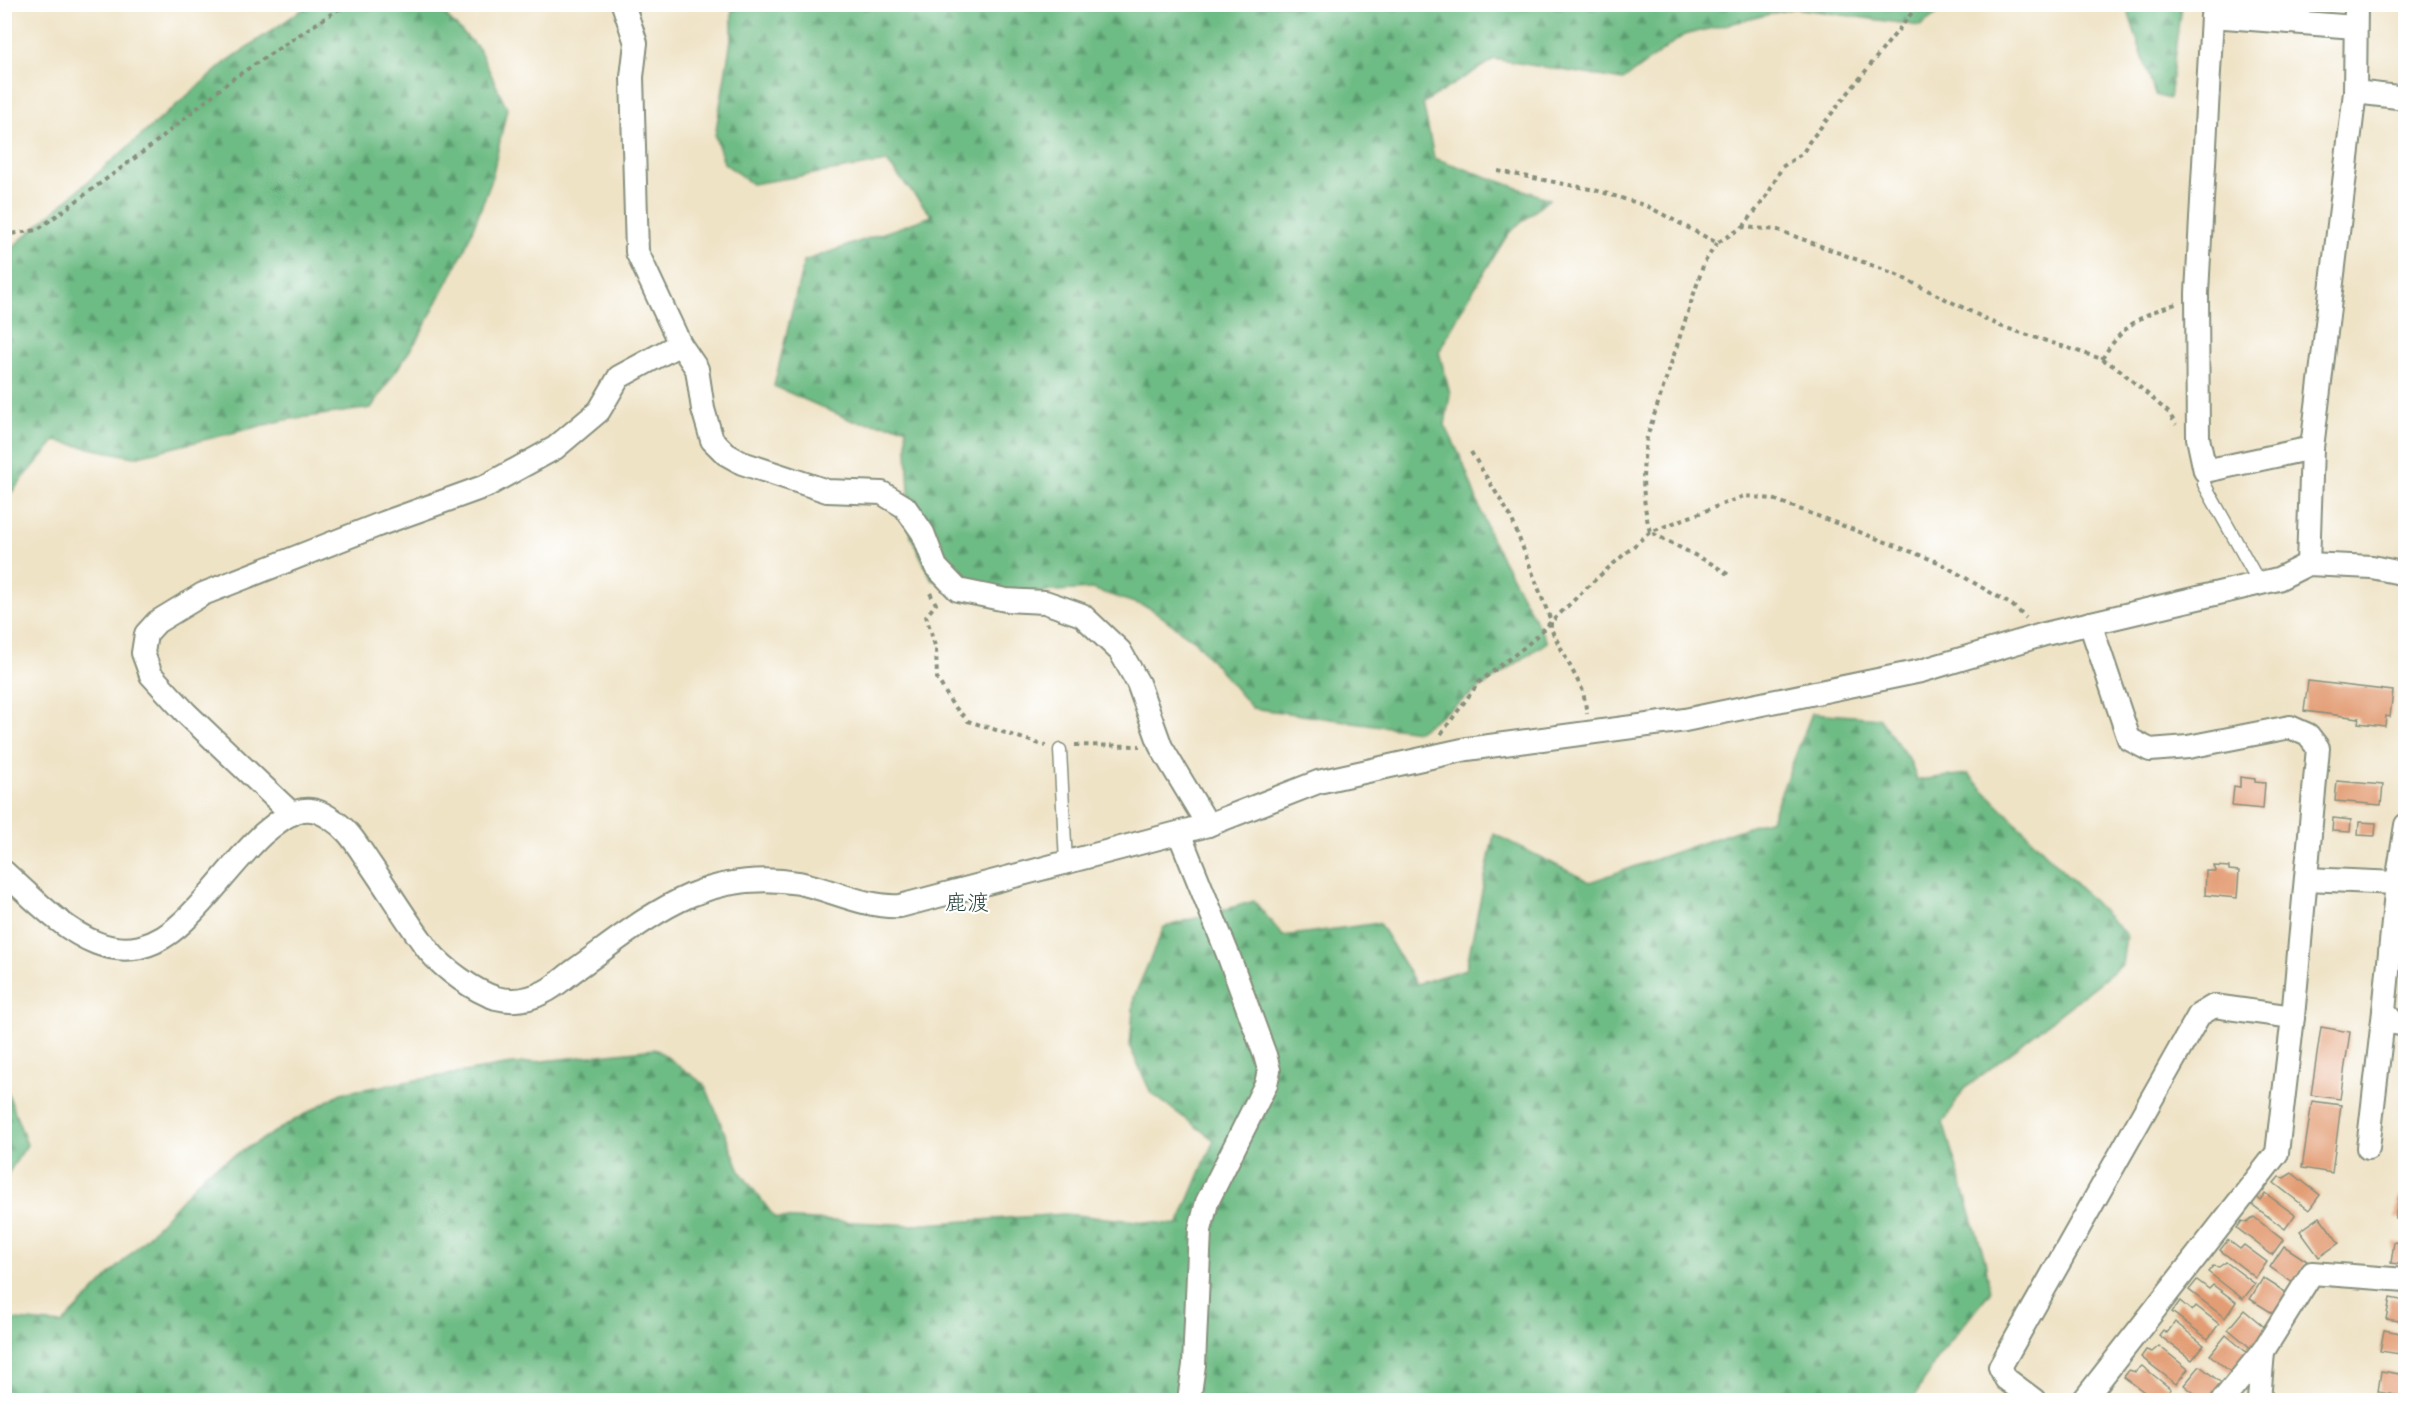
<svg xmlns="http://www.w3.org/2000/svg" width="2410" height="1405" font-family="'Patrick Hand','Klee One',sans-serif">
  <defs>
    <pattern id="forest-firs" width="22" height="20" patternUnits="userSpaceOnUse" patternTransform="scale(1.5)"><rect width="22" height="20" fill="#6ebc85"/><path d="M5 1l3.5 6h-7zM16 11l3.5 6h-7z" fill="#5a9a6e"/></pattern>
  </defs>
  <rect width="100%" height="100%" fill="#fff"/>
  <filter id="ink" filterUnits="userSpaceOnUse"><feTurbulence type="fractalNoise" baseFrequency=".0167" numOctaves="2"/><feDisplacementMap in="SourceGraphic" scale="12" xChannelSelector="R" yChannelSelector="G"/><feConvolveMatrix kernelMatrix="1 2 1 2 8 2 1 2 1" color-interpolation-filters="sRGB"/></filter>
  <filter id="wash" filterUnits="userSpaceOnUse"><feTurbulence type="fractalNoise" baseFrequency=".008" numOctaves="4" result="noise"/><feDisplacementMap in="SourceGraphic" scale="24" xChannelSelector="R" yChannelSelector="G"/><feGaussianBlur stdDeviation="1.35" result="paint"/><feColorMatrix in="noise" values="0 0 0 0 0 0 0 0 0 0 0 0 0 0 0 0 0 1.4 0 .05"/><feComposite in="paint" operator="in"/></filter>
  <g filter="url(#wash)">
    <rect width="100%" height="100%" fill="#efe3c6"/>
    <g fill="url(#forest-firs)" stroke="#467c5c" stroke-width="1.5">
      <polygon points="309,5 435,5 479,49 507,108 491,182 465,249 418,338 371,408 285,420 134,457 55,441 5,500 5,249 9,250 226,62"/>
      <polygon points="732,5 1949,5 1920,26 1795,8 1684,35 1623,80 1494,59 1423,103 1434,158 1549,199 1508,234 1464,305 1439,352 1450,394 1445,425 1462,460 1490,536 1547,642 1418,731 1252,708 1196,642 1150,608 1092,589 1002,594 932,580 911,536 906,427 853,421 774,386 804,261 932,216 887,162 752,184 724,163 715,136 732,34"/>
      <polygon points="2126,5 2181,5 2169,99 2155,95"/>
      <polygon points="1812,713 1879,718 1910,761 1917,780 1968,774 2126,935 2122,965 1963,1090 1943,1123 1985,1260 1990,1292 1937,1358 1913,1400 5,1400 4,1319 62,1324 148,1236 206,1172 341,1093 505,1065 656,1049 705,1085 741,1173 775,1218 912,1225 1064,1214 1178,1225 1214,1140 1151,1093 1130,1047 1134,997 1164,927 1254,901 1283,936 1379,923 1416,984 1466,969 1494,834 1590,882 1771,819"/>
      <polygon points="4,1083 27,1145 5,1178 4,1178"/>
    </g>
    <g id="blocks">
      <g fill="#e39d75">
        <polygon points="2308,681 2393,691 2390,717 2386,716 2385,726 2358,723 2359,718 2304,711"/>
        <polygon points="2240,777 2255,779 2255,782 2265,783 2263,809 2232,806 2234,786 2240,787"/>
        <polygon points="2337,781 2383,785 2381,805 2335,801"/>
        <polygon points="2333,818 2351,820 2350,832 2332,831"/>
        <polygon points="2359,822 2376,823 2375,836 2358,835"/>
        <polygon points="2214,866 2229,867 2229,870 2239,871 2237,898 2205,895 2206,871 2216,871"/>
        <polygon points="2321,1027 2350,1032 2340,1099 2311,1095"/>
        <polygon points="2312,1101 2341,1105 2332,1173 2302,1168"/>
        <polygon points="2292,1173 2320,1195 2309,1210 2274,1183 2279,1177 2284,1178"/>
        <polygon points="2265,1193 2295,1215 2285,1229 2250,1203 2255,1196 2260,1200"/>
        <polygon points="2399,1197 2406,1198 2406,1219 2395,1218"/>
        <polygon points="2254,1217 2283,1240 2272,1255 2237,1228 2242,1221 2247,1223"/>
        <polygon points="2320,1217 2339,1243 2319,1257 2300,1231"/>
        <polygon points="2228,1240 2240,1249 2244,1245 2267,1262 2256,1278 2220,1250"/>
        <polygon points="2394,1242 2406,1244 2406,1265 2391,1263"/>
        <polygon points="2284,1246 2307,1261 2293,1283 2270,1267"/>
        <polygon points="2226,1262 2255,1284 2243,1299 2208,1272 2213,1266 2219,1267"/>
        <polygon points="2263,1278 2290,1295 2277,1316 2250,1299"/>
        <polygon points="2197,1280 2209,1289 2213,1285 2236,1302 2225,1318 2189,1290"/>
        <polygon points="2390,1298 2406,1301 2406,1322 2386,1319"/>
        <polygon points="2180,1301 2192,1311 2196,1306 2219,1324 2208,1339 2172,1312"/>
        <polygon points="2244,1310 2268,1330 2252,1349 2228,1329"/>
        <polygon points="2175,1322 2204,1345 2192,1360 2159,1335 2163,1330 2167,1333"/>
        <polygon points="2384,1330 2406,1334 2406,1355 2380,1351"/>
        <polygon points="2226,1335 2251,1356 2234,1375 2210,1355"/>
        <polygon points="2159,1346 2188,1369 2176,1384 2141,1357 2146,1350 2152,1352"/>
        <polygon points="2142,1366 2171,1389 2162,1400 2155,1400 2124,1377 2129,1370 2135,1372"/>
        <polygon points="2200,1366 2225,1386 2213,1400 2203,1400 2184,1385"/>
        <polygon points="2381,1371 2406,1375 2406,1397 2378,1392"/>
      </g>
    </g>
  </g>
  <g filter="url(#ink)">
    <use href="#blocks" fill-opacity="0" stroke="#87907d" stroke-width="1.5"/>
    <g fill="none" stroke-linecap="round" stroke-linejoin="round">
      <g stroke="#87907d" stroke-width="15">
        <g id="service">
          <polyline points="2205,471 2204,484 2260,584"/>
          <polyline points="1060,750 1066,862"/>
        </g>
      </g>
      <g stroke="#87907d" stroke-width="26">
        <g id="minor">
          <polyline points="623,4 636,43 632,77 637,252 680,344 697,369 703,409 712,440 726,454 742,463 827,491 882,493 905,507 923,533 936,567 958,590 1006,600 1045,602 1082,615 1120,651 1138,683 1161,747 1208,825"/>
          <polyline points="2355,92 2406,98"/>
          <polyline points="2312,448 2205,471 2198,438 2197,293 2212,16 2355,27"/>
          <polyline points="2308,564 2312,448 2355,92 2356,4"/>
          <polyline points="292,814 186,713 151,675 143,653 146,634 157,622 203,594 378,525 486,486 555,448 599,411 619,377 680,344"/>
          <polyline points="2406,825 2397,883 2384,1011 2394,1023 2406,1025"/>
          <polyline points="1179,833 1229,957 1265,1055 1269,1070 1266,1084 1207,1202 1200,1230 1194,1365 1189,1400"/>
          <path d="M4,872c53,48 112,116 181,48 28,-27 50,-60 78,-86 13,-11 30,-26 48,-24 12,1 29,14 37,23 8,9 15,21 22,31 20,29 38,59 59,87 15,18 45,40 67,47 16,4 33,2 48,-6 11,-5 21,-15 31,-22 37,-26 74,-57 116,-75 34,-14 71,-18 108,-12 34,7 66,25 101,23l308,-81 110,-43 149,-33 218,-29 236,-49 124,-37 233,-55 30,-15 64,3 34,7"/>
          <polyline points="2306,879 2397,883"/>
          <polyline points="2368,1148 2384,1011"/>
          <polyline points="2034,1400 2006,1379 2000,1367 2199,1015 2214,1006 2293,1017"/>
          <polyline points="2084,1400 2277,1153 2293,1017 2318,748 2308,735 2290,727 2188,747 2150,750 2129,739 2090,623"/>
          <polyline points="2223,1400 2263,1351 2312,1273 2406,1280"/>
          <polyline points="2259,1400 2263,1351"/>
        </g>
      </g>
      <g stroke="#87907d" stroke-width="4" stroke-dasharray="4.5 4.5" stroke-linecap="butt">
        <polyline points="1498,171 1595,190 1647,206 1717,243 1743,227 1778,230 1895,274 2000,326 2102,359 2120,370 2169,413 2176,425"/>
        <polyline points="1743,227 1767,196 1782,167 1803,153 1809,142 1919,4"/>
        <polyline points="4,235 37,230 151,146 231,80 346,4"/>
        <path d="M1717,243l-13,20 -57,174c-6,32 -5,63 3,95l64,33 15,10"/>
        <path d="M2102,359c19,-32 39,-45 74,-55"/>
        <polyline points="1471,452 1511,517 1551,621 1551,629 1583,691 1587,714"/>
        <polyline points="930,593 936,604 926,616 936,649 937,678 952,704 968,721 1046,746"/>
        <polyline points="1441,734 1479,682 1526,646 1597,578 1650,532 1744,496 1773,499 1938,562 2012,605 2026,618"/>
        <polyline points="1075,745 1140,746"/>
      </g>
      <use href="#service" stroke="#fff" stroke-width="12"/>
      <use href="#minor" stroke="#fff" stroke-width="22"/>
    </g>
  </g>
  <g text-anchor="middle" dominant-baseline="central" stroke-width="4.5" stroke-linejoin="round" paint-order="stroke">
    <g font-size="22" fill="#1f3d34" stroke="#fff">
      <text x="967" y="902">鹿渡</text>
    </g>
  </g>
  <rect width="2410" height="1405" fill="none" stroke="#fff" stroke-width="24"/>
</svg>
